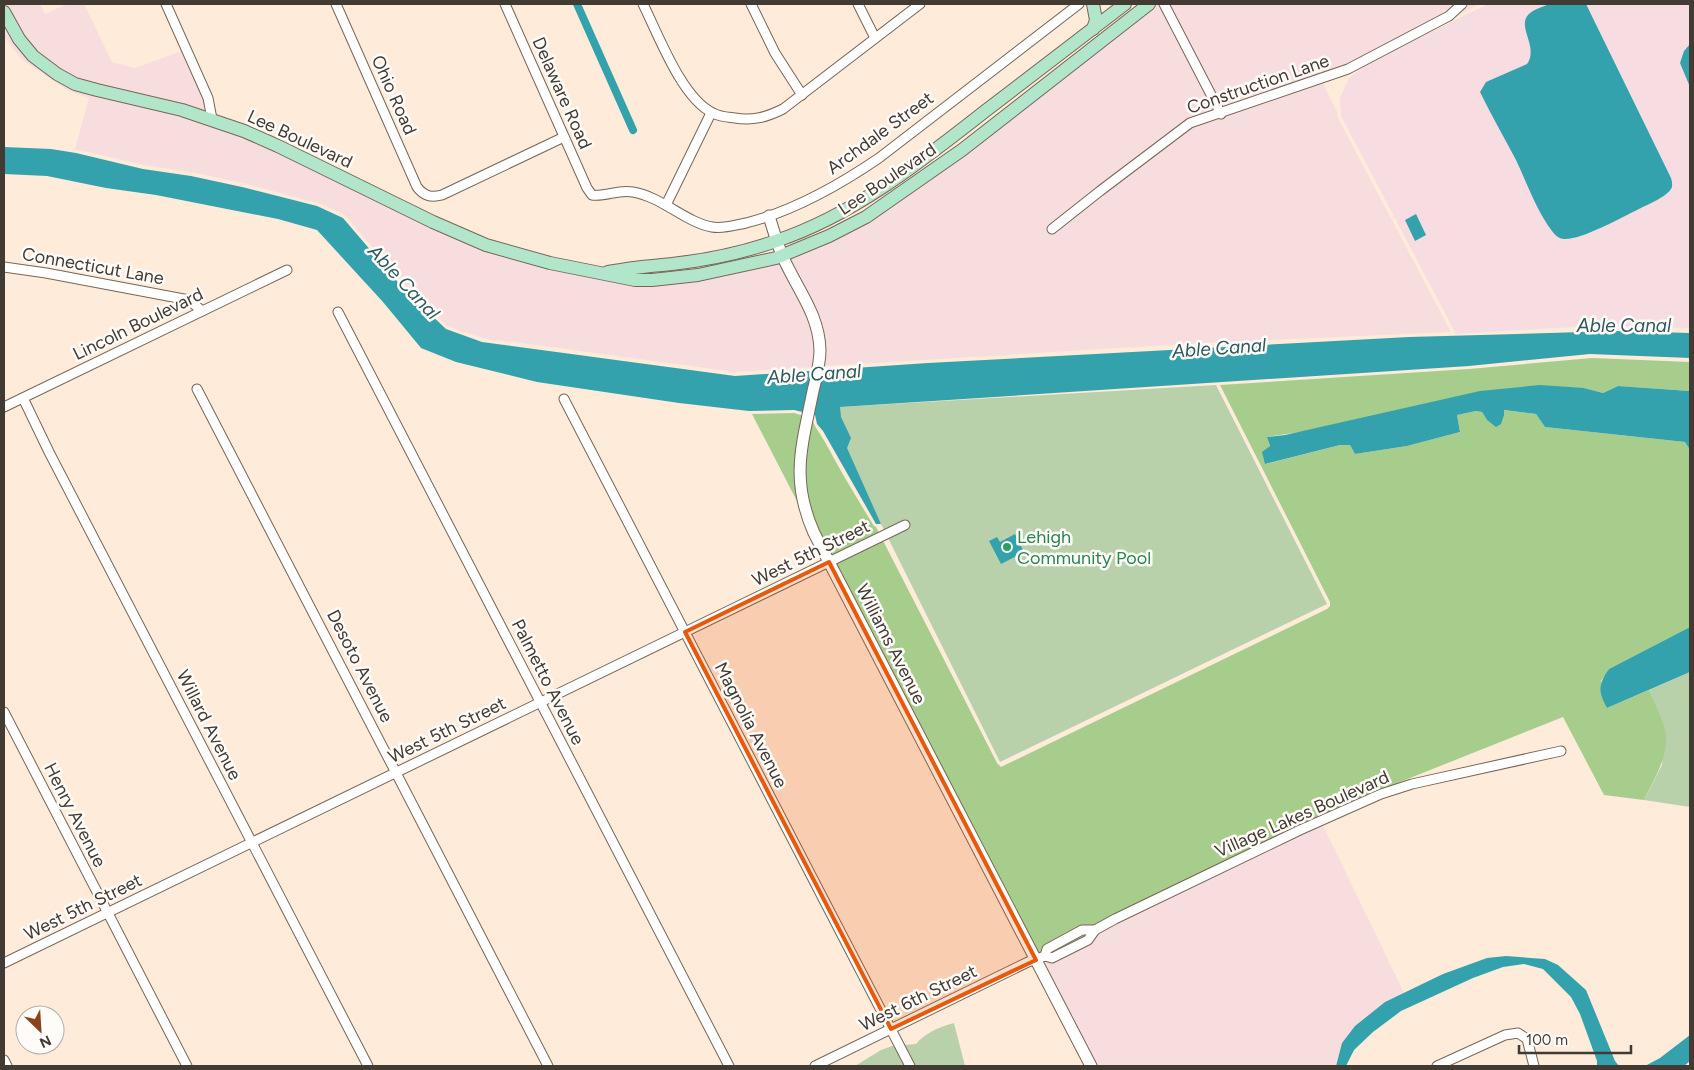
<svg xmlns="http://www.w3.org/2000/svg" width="1694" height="1070" font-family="Figtree,sans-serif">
  <rect width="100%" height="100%" fill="#feebda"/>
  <g fill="#f8dddf">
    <polygon points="4,4 40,4 45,14 67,4 84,4 112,62 135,68 182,51 214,116 76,80 36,53 9,15"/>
    <polygon points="1156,4 1480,4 1321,80 1337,111 1338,118 1451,332 1203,343 823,366 823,362 788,258 831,240"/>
    <polygon points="4,21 37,65 151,106 243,135 430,226 635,284 781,261 808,312 816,350 814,367 735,372 483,338 447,326 404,284 344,214 318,203 243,183 191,172 144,165 75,149 89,98 69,91 21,59 4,36"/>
    <polygon points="1321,821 1404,993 1385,1002 1337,1059 1336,1066 1095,1066 1039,958"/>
  </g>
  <polygon fill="#f7dde2" points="1488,4 1690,4 1690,328 1591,326 1456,334 1341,116 1340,97 1349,78 1372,61"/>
  <g fill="#b9d1aa">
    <polygon points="1216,385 1327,604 1000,762 823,408"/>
    <polygon points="1690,672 1690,807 1644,800 1662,765 1664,727 1649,690"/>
    <path d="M954,1023l11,43h-110l26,-16 11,-4 24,-2c10,-12 24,-17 38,-21z"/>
  </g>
  <g fill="#a6cd8c">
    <path d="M1592,358l98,4v29l-72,-5 -15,7 -19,-5 -317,49 3,9 -7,7 3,11 74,-19h10l5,9 52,-8 53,-14 -3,-17 19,-4 6,1 5,8 16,-10 33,4 9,13 140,15 5,8v177l-81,42 -8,12 6,27 42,-18c5,12 11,24 15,36 8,26 -9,51 -20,74l-40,-5 -41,-78 -163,65 -361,176 -229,-445 -7,-42 9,-53c2,9 8,15 13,24 15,28 31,55 49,84l2,1 121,236 4,4 326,-158 3,-3v-4l-110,-217 249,-16z"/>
    <polygon points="794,413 804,416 799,505 752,414"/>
  </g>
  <g fill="#34a2ad">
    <path d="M1549,4h37l85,174c1,3 2,8 0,11 -5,8 -24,16 -32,20 -17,8 -57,31 -75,30 -5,0 -9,-4 -12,-8 -16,-21 -25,-48 -36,-71 -12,-23 -25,-45 -36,-68l6,-10 41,-18c12,-17 -10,-36 1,-49 5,-6 15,-8 21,-11z"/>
    <polygon points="1690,44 1690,87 1680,63 1684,51"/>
    <polygon points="4,147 51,149 76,153 143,169 191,176 242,187 317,206 343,218 402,287 446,329 482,342 735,376 928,363 1409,337 1617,331 1690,333 1690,358 1590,354 1469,366 840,407 841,417 851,438 847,448 881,524 876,524 823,431 817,424 815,415 794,410 749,411 679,403 537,382 456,362 421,348 383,302 317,230 278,219 156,195 106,188 47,176 4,174"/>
    <polygon points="1416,214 1426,235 1415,241 1405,220"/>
    <polygon points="1540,385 1584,388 1603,393 1618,386 1690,391 1690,450 1685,442 1545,427 1536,414 1504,410 1504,415 1501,424 1496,427 1487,420 1482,412 1476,411 1457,415 1460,432 1407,446 1355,454 1350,445 1340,445 1265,464 1262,452 1270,446 1267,437 1285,435 1480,391"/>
    <polygon points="1015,534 1024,552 1001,564 989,541 997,537 1000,542"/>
    <path d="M1690,627v45l-83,36c-9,-16 -9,-24 2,-39z"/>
    <polygon points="1506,956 1545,959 1558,965 1586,990 1615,1061 1619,1066 1597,1066 1597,1061 1580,1014 1571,997 1543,969 1524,964 1503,967 1473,978 1401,1011 1373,1032 1354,1050 1346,1066 1336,1066 1342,1043 1355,1026 1385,1002 1443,974 1487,958"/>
    <polygon points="1690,1035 1690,1061 1684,1066 1645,1066 1660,1058"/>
  </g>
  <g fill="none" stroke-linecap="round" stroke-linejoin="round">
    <polyline stroke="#34a2ad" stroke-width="8" points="577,4 633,130"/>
    <g stroke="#776657" stroke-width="11">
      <g id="minor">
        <polyline points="166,4 208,98 212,119"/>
        <path d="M336,4l81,183c7,9 14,11 25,8l122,-58"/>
        <path d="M505,4l82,184 5,7c14,2 26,-6 41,-3 29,5 52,30 79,35 12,2 23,-2 34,-4 48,-12 92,-37 133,-65l200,-154"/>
        <path d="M643,4c15,30 39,95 70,109 7,4 14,4 22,5 18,3 32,-1 48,-9l137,-105"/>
        <polyline points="751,4 775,53 802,95"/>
        <polyline points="858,4 875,38"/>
        <polyline points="1164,4 1221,114"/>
        <polyline points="666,205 711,113"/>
        <polyline points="1052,229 1100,191 1190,123 1348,69 1449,16 1462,4"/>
        <polyline points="4,267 46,273 189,300 202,311"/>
        <polyline points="338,312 729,1066"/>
        <polyline points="197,389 548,1066"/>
        <polyline points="23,398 49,452 368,1066"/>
        <polyline points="564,399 910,1066"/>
        <polyline points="4,407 287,270"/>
        <polyline points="4,712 187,1066"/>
        <polyline points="1045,956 1047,949 1082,930 1095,930"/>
        <polyline points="4,963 905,525"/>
        <polyline points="4,1060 7,1066"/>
        <polyline points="815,1066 1028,962 1045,956 1052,958 1088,940 1095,930 1115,919 1300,830 1381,794 1412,784 1561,751"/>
        <polyline points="1437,1066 1505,1035 1518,1033 1527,1039 1534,1066"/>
      </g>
    </g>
    <g stroke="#776657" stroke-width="13">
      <path id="tertiary" d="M769,216c4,13 8,27 13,39 14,33 37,58 38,95 0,14 -4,28 -7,41 -11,55 -23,88 1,142l277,533"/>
    </g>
    <g stroke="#776657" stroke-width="14">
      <g id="secondary">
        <polyline points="4,12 19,39 33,56 57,74 75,84 97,90 182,110 244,131 278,146 433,222 486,245 550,263 635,280 652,280 698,275 776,258 829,236 866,217 962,150 1149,4"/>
        <polyline points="1093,29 1096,20 1093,4"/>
        <path d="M608,272c22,-4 42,-6 64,-8 35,-4 70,-11 104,-23 78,-26 144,-79 208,-129 47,-36 94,-72 141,-108"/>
      </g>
    </g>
    <use href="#minor" stroke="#fff" stroke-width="9"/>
    <use href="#tertiary" stroke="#fff" stroke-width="11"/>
    <use href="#secondary" stroke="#b2e6cb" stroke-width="12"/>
  </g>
  <path fill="#e8590c" fill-opacity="0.2" stroke="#e8590c" stroke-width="4" stroke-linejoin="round" d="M829,562l207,398 -145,69 -206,-397z"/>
  <circle fill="#2e9e5b" stroke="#fffbf8" stroke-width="2" cx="1007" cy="547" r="5"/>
  <g text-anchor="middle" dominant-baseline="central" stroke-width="5" stroke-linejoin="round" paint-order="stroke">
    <g font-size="18" fill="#423b34" stroke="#fffbf8">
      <text transform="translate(1258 84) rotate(-19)">Construction Lane</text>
      <text transform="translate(562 93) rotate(66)">Delaware Road</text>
      <text transform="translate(394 95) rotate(66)">Ohio Road</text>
      <text transform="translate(880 133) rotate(-36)">Archdale Street</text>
      <text transform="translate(300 139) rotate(25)">Lee Boulevard</text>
      <text transform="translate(887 179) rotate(-34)">Lee Boulevard</text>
      <text transform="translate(93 266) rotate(10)">Connecticut Lane</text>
      <text transform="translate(138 324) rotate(-26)">Lincoln Boulevard</text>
      <text transform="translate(811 553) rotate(-26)">West 5th Street</text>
      <text transform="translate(891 644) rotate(63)">Williams Avenue</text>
      <text transform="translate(360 666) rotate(63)">Desoto Avenue</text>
      <text transform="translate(548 682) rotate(63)">Palmetto Avenue</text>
      <text transform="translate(209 725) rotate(63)">Willard Avenue</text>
      <text transform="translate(751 725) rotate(63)">Magnolia Avenue</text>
      <text transform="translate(447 730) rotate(-26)">West 5th Street</text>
      <text transform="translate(1302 814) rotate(-24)">Village Lakes Boulevard</text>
      <text transform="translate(75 815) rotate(63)">Henry Avenue</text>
      <text transform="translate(83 907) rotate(-26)">West 5th Street</text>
      <text transform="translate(918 998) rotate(-26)">West 6th Street</text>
    </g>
    <g font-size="18" fill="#27864d" stroke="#fffbf8" text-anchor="start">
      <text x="1017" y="537">Lehigh<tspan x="1017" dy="21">Community Pool</tspan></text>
    </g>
    <g font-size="19" font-style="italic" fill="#2b595e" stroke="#fffbf8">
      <text transform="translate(404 282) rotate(47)">Able Canal</text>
      <text x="1624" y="325">Able Canal</text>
      <text transform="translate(1219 348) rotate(-4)">Able Canal</text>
      <text transform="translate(814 374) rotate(-4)">Able Canal</text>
    </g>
  </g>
  <rect width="1694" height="1070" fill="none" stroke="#423b34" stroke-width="10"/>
  <g transform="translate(40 1030) rotate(155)"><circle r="24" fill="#fffbf8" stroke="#b3aeaa"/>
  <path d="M0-4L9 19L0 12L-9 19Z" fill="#89431f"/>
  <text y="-8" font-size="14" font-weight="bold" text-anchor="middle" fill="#423b34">N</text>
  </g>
  <path d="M1519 1045v8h112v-8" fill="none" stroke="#423b34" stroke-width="2.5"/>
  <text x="1526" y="1045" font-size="15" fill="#423b34" stroke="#fffbf8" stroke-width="4" paint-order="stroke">100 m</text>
</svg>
